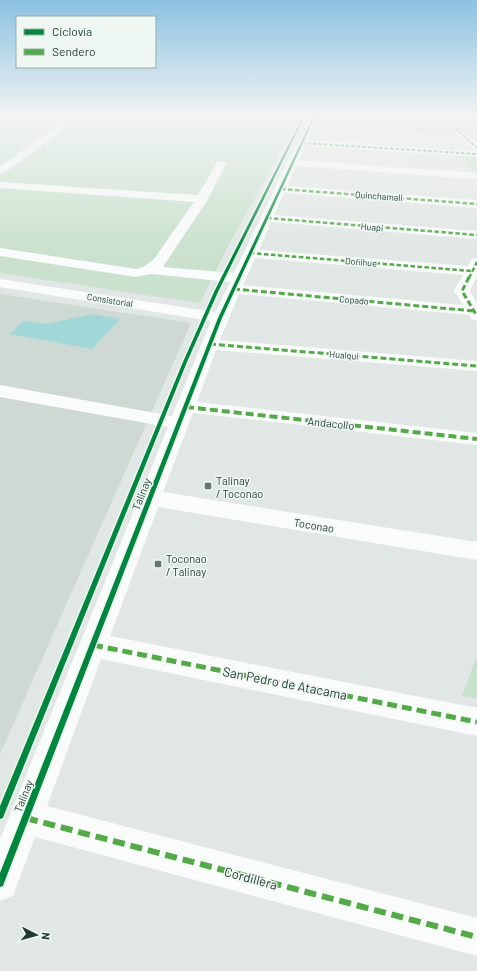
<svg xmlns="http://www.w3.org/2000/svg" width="477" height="971" font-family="Barlow,sans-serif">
  <rect width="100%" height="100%" fill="#e1e7e4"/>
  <g fill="#ced9d3">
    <polygon points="352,117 477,117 477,125"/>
    <polygon points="0,294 191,323 0,754"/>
  </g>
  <g fill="#c9e1cd">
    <polygon points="0,117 193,117 296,124 227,248 200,303 0,273"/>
    <polygon points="456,154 477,156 477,174"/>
    <polygon points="477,655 477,699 462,696"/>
  </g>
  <polygon fill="#a0d8d7" points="93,314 120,319 92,349 9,334 24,321 47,324"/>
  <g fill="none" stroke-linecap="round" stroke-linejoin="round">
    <g stroke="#bbc4c0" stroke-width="2">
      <polygon id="major" points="279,117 330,117 477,127 477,133 283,120"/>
    </g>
    <g fill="#fafbfb" fill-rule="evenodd">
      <path d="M309,117h9l-10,23 169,11 -4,-1 -21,-20 -2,-2 2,-2h6l19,17v14l-172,-11 -6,14 178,13v6l-181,-13 -9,20 190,14v8l-193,-15 -10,22 203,16v8l-206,-17 -12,28 209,16 4,-7 5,-1v18l-7,15 7,12v18l-6,-2 -2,-4 -230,-21 -19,46 257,21v10l-261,-21 -19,52 280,31v12l-284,-32 -30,79 314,50v18l-319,-53 -48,129 367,72v28l-376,-77 -54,147 430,112v38l-442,-119 -22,59 -13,5v-62l168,-412 -168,-30v-12l172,31 39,-95 -211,-34v-8l215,33 15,-30 -79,-8 -15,3 -136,-21v-8l136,21 9,-3 9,-7 40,-57 -194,-14v-6l198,13 19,-33h8l1,2 -18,35 -45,68 71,6zM255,258l208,17 -9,16 9,14 -220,-20z"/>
      <polygon points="61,124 64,125 66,127 64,129 4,173 0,174 0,166"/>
    </g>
    <use href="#major" fill="#ccd4d0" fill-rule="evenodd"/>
    <g stroke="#52ac45" stroke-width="2" stroke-dasharray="3.5 2" stroke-linecap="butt">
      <polyline points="455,128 477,148"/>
      <polyline points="302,143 477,154"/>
    </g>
    <g stroke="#52ac45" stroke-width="2.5" stroke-dasharray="4.5 2.5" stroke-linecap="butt">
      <polyline points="281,189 477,204"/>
      <polyline points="267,218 477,235"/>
      <polyline points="250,253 471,271"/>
      <polyline points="469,278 477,262"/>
    </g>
    <g stroke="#52ac45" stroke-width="3" stroke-dasharray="6 3" stroke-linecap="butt">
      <polyline points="469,277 462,291 477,316"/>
      <polyline points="234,289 474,311"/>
      <polyline points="210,344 477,366"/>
    </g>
    <polyline stroke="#52ac45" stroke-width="4" stroke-dasharray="8 4" stroke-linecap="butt" points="186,407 477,439"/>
    <polyline stroke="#52ac45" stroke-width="5" stroke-dasharray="10 5" stroke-linecap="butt" points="93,645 477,722"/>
    <polyline stroke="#52ac45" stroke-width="6" stroke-dasharray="12 6" stroke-linecap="butt" points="26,818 477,937"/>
    <g stroke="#eef7f1" stroke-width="3">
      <g id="cycleway">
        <polygon points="313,117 315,117 222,318 4,883 3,886 0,887 0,873 218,318"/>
        <polygon points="301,121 302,122 218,292 187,362 4,815 3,818 0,819 0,806 183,362 214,292 300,122"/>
      </g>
    </g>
    <use href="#cycleway" fill="#00873e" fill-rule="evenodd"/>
  </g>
  <linearGradient id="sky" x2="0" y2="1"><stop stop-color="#8bc2e1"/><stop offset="0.46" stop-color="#f2f4f3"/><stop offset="1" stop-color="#f2f4f3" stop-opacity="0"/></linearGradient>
  <rect width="477" height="253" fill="url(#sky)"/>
  <g fill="#63776e" stroke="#eef7f1" stroke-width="1.5">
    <rect x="204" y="482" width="8" height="8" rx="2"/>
    <rect x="154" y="560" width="8" height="8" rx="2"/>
  </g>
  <g text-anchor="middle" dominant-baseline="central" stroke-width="3" stroke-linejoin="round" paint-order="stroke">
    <g font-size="9" fill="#1f3a2f" stroke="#eef7f1">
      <text transform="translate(379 196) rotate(4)">Quinchamali</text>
      <text transform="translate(372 227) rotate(5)">Huapi</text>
      <text transform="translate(361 262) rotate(5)">Doñihue</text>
      <text transform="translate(110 300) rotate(9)">Consistorial</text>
      <text transform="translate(354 300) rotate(5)">Copado</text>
      <text transform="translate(344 355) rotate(5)">Hualqui</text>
    </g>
    <g font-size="11" fill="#1f3a2f" stroke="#eef7f1">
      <text transform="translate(331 423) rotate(6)">Andacollo</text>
      <text transform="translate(141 494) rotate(-69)">Talinay</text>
      <text transform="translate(314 525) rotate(9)">Toconao</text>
      <text transform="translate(23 796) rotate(-69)">Talinay</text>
    </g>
    <g font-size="11" fill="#1f3a2f" stroke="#eef7f1" text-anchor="start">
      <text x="216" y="480">Talinay<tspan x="216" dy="13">/ Toconao</tspan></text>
      <text x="166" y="558">Toconao<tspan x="166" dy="13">/ Talinay</tspan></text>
    </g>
    <g font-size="13" fill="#1f3a2f" stroke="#eef7f1">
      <text transform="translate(285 683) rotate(11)">San Pedro de Atacama</text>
      <text transform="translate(251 878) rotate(15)">Cordillera</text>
    </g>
  </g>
  <rect x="16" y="16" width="140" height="52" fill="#eef7f1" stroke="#9baba3"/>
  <rect x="24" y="29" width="20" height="6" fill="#00873e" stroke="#9baba3"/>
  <text x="52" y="36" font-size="12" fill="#1f3a2f">Ciclovía</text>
  <rect x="24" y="49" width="20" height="6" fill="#52ac45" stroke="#9baba3"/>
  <text x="52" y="56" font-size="12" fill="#1f3a2f">Sendero</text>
  <g transform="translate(36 935) rotate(96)" stroke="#eef7f1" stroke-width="3" paint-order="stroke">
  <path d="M0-3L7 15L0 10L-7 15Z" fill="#1f3a2f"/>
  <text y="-6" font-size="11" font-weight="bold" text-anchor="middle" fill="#1f3a2f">N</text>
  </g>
</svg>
